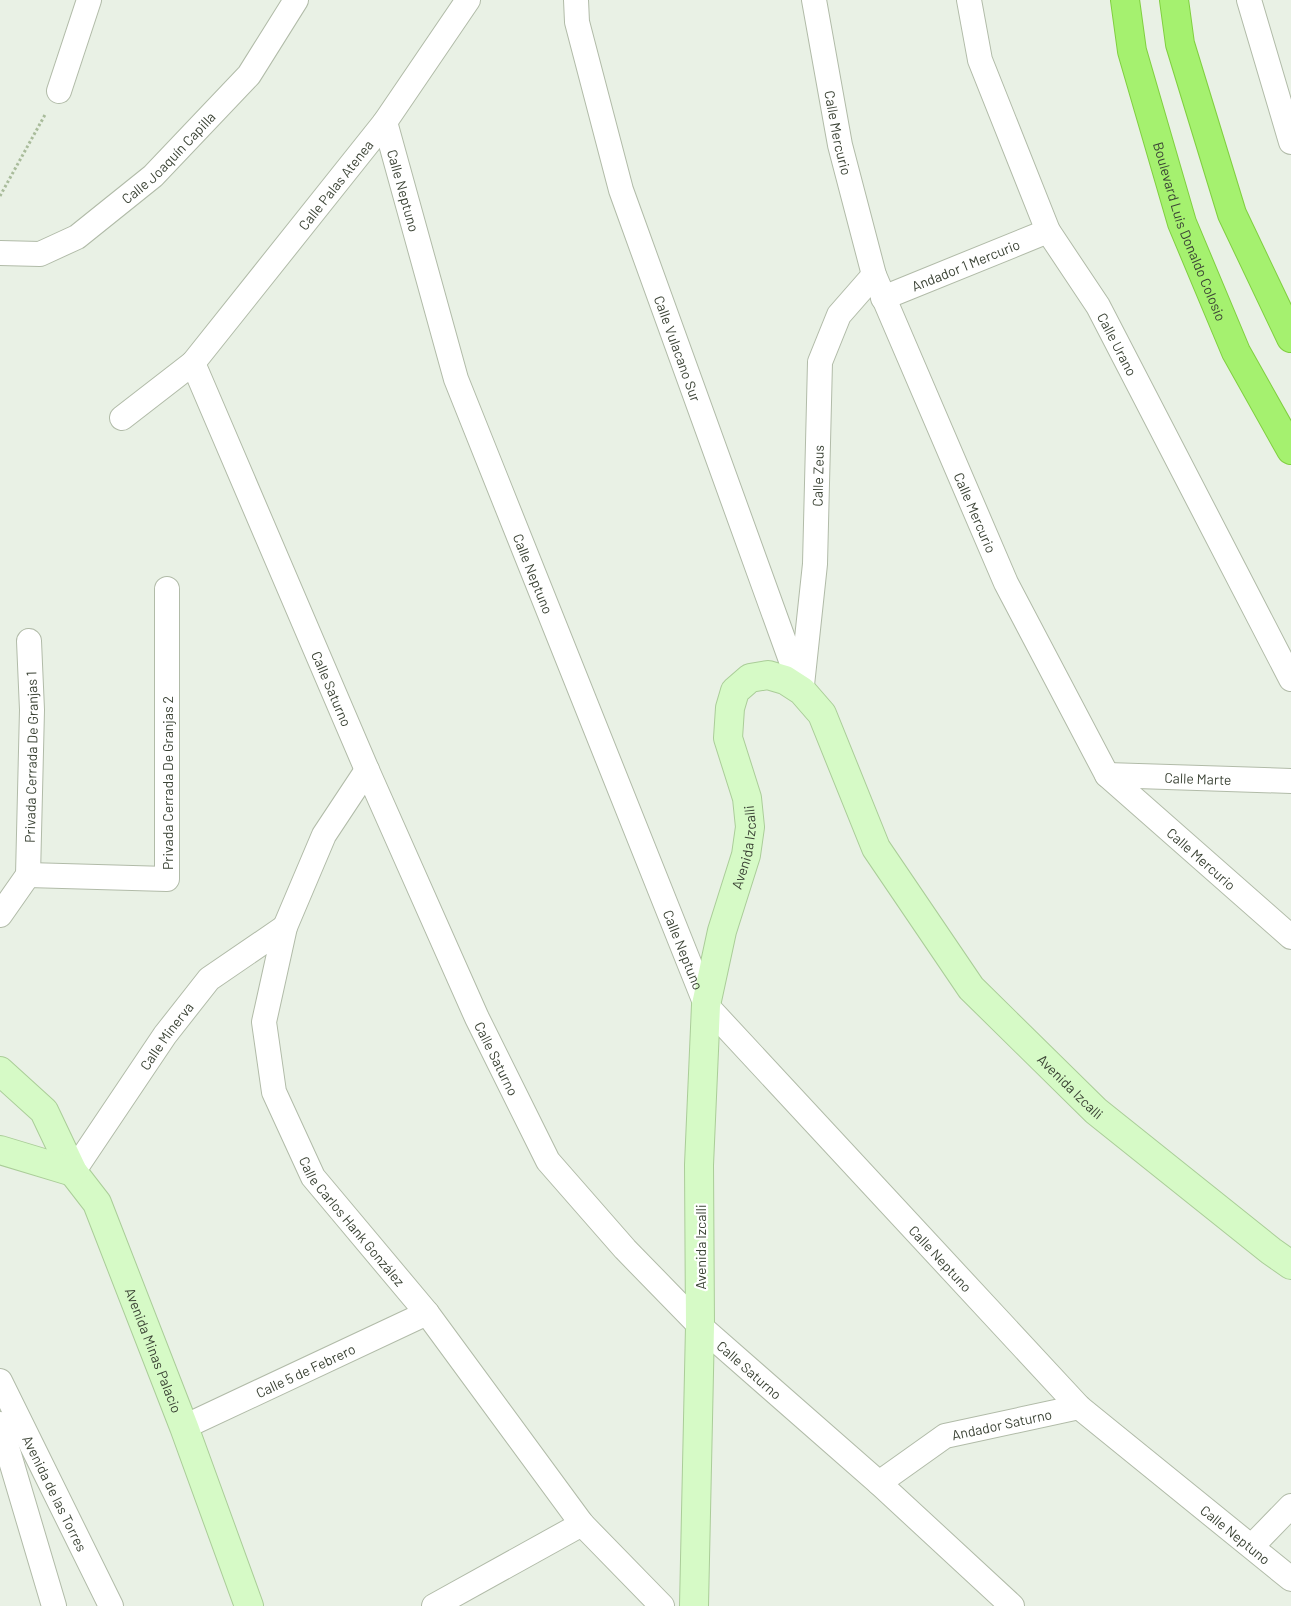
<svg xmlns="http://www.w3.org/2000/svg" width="1291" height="1606" font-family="Barlow,sans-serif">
  <rect width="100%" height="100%" fill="#e9f1e5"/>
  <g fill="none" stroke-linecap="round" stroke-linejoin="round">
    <g stroke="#b1bba8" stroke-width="26">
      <g id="street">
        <path id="s1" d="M576,0l1,22 44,168 181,501"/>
        <path id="s2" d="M814,0l26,145 34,130 132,308 101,192 184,162"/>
        <path id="s3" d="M969,0l11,60 68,171 50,75 193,373"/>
        <polyline points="1249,0 1291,142"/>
        <polyline points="59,91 89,0"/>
        <path id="s4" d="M385,122l71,257 250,626 373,402 212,172"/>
        <path id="s5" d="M0,253l40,1 37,-17 76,-61 96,-101 47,-75"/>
        <path id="s6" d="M883,298l165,-67"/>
        <path id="s7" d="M193,363l174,407 110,248 71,143 77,88 75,77 179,157 133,123"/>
        <path id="s8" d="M122,418l71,-55 192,-241 83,-122"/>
        <path id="s9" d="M802,685l13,-121 5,-202 19,-47 35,-40"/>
        <path id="s10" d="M367,770l-43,65 -39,92 -21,95 10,70 39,85 114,136 155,211 80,82"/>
        <path id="s11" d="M1107,775l184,6"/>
        <polyline points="28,875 167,879 167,589"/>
        <path id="s12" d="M28,875l4,-165 -3,-69"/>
        <polyline points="0,915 28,875"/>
        <path id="s13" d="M73,1172l92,-137 44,-56 76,-52"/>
        <path id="s14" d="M0,1381l111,225"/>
        <polyline points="0,1424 54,1606"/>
        <path id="s15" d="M184,1427l243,-114"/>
        <path id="s16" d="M879,1483l66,-47 134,-29"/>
        <polyline points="1252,1546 1291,1506"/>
        <polyline points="434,1606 582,1524"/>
      </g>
    </g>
    <g stroke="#aacd98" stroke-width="30">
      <g id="secondary">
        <path id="s17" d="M0,1071l44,40 29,61 24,31 87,224 65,179"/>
        <polyline points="0,1150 73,1172"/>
        <path id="s18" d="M694,1606l6,-280 -1,-161 7,-160 16,-74 24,-76 4,-28 -3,-29 -19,-60 2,-30 5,-17 15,-13 18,-3 17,5 17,11 20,23 54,134 95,140 125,123 175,140 20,14"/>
      </g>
    </g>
    <g stroke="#80cf40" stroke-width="30">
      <g id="highway">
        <path id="s19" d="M1125,0l7,51 50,172 54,129 55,98"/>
        <polyline points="1174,0 1180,44 1232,214 1291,338"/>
      </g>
    </g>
    <polyline stroke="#a9bc9b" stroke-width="3" stroke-dasharray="2.5 2.5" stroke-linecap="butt" points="0,196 46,113"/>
    <use href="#street" stroke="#fff" stroke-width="24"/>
    <use href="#secondary" stroke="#d6fac6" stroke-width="28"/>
    <use href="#highway" stroke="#a5f16f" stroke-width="28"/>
  </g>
  <g text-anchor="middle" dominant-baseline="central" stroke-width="4.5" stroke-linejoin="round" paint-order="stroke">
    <g font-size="14" fill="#3b4335" stroke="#fff">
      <text stroke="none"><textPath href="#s2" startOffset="135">Calle Mercurio</textPath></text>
      <text stroke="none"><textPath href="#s5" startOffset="202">Calle Joaquín Capilla</textPath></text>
      <text stroke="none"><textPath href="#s8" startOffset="318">Calle Palas Atenea</textPath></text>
      <text stroke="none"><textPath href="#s4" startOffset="71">Calle Neptuno</textPath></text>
      <text stroke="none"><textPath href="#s19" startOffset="241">Boulevard Luis Donaldo Colosio</textPath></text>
      <text stroke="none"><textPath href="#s6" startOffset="89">Andador 1 Mercurio</textPath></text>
      <text stroke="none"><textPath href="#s3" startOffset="378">Calle Urano</textPath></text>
      <text stroke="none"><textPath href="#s1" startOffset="364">Calle Vulacano Sur</textPath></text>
      <text stroke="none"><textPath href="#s9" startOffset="210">Calle Zeus</textPath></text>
      <text stroke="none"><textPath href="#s2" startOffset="540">Calle Mercurio</textPath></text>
      <text stroke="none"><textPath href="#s4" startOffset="476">Calle Neptuno</textPath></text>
      <text stroke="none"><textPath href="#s7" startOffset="354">Calle Saturno</textPath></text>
      <text stroke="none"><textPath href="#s12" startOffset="118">Privada Cerrada De Granjas 1</textPath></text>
      <text stroke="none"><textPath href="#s11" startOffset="91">Calle Marte</textPath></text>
      <text transform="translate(167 783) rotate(-90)">Privada Cerrada De Granjas 2</text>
      <text stroke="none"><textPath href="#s18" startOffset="764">Avenida Izcalli</textPath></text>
      <text stroke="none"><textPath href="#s2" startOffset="960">Calle Mercurio</textPath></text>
      <text stroke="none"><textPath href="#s4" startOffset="881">Calle Neptuno</textPath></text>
      <text stroke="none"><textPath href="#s13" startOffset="165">Calle Minerva</textPath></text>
      <text stroke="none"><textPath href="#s7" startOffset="759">Calle Saturno</textPath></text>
      <text stroke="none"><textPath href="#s18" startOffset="1485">Avenida Izcalli</textPath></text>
      <text stroke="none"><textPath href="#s10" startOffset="498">Calle Carlos Hank González</textPath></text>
      <text transform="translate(700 1247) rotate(-90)">Avenida Izcalli</text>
      <text stroke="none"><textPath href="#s4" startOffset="1286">Calle Neptuno</textPath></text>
      <text stroke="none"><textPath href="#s17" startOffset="324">Avenida Minas Palacio</textPath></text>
      <text stroke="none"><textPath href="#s7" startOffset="1164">Calle Saturno</textPath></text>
      <text stroke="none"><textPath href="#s15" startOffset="134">Calle 5 de Febrero</textPath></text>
      <text stroke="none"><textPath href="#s16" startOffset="139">Andador Saturno</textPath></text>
      <text stroke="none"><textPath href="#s14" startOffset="125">Avenida de las Torres</textPath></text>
      <text stroke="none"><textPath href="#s4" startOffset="1691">Calle Neptuno</textPath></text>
    </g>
  </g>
</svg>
